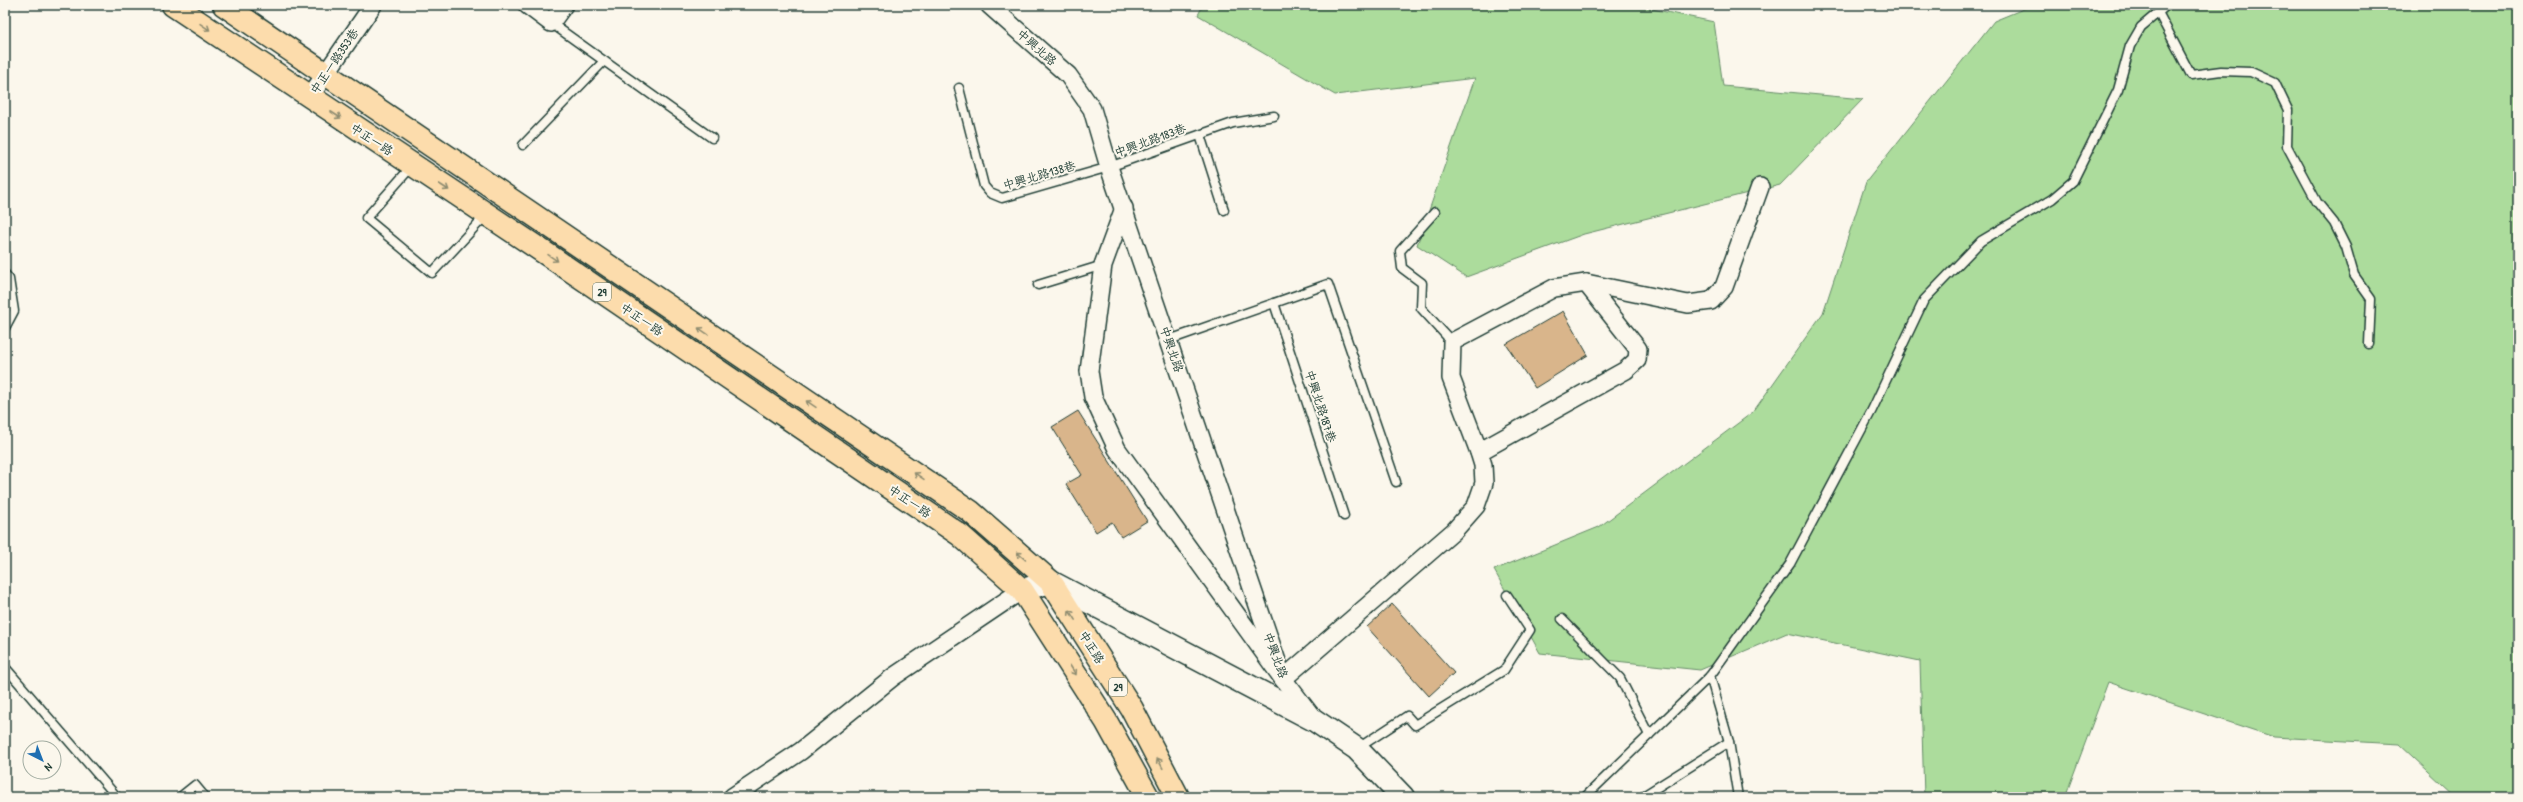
<svg xmlns="http://www.w3.org/2000/svg" width="2523" height="802" font-family="'Patrick Hand','LXGW WenKai TC',sans-serif">
  <rect width="100%" height="100%" fill="#fbf7ec"/>
  <filter id="ink" filterUnits="userSpaceOnUse"><feTurbulence type="fractalNoise" baseFrequency=".025" numOctaves="2"/><feDisplacementMap in="SourceGraphic" scale="8" xChannelSelector="R" yChannelSelector="G"/><feConvolveMatrix kernelMatrix="1 2 1 2 8 2 1 2 1" color-interpolation-filters="sRGB"/></filter>
  <g filter="url(#ink)">
    <g fill="#acdc9c" stroke="#668c68">
      <polygon points="1203,5 1633,5 1714,22 1723,86 1863,99 1780,185 1584,234 1466,277 1417,245 1475,78 1335,95 1198,15"/>
      <polygon points="2033,5 2518,5 2518,797 2456,797 2399,744 2274,737 2108,682 2065,797 1924,797 1920,661 1787,633 1700,670 1540,653 1494,570 1599,527 1753,412 1823,313 1866,182 1994,21"/>
    </g>
    <g fill="#d9b58b" stroke="#1f3d34">
      <polygon points="1563,311 1588,355 1535,388 1506,344"/>
      <polygon points="1078,411 1147,521 1121,537 1112,522 1096,532 1066,484 1082,475 1052,427"/>
      <polygon points="1392,604 1454,673 1429,696 1367,627"/>
    </g>
    <g fill="none" stroke-linecap="round" stroke-linejoin="round">
      <g stroke="#1f3d34" stroke-width="11">
        <g id="lane">
          <polyline points="2159,14 2191,75 2221,71 2251,72 2275,83 2288,110 2287,146 2317,202 2334,223 2346,247 2354,275 2371,299 2369,344"/>
          <polyline points="551,23 712,138"/>
          <polyline points="959,88 984,186 990,193 1002,198 1109,167 1233,123 1274,116"/>
          <polyline points="1200,135 1224,210"/>
          <polyline points="523,145 604,61"/>
          <polyline points="412,166 366,218 432,273 486,215"/>
          <polyline points="1435,212 1400,251 1402,268 1422,283 1421,308 1452,342"/>
          <polyline points="5,274 9,279 14,311 5,328"/>
          <polyline points="1038,285 1103,265"/>
          <polyline points="1274,303 1344,516"/>
          <polyline points="1169,340 1328,284 1396,482"/>
          <polyline points="1562,619 1620,678 1649,735"/>
          <polyline points="5,667 117,797"/>
          <polyline points="1710,676 1729,742 1738,797"/>
          <polyline points="1358,748 1407,716 1415,725 1504,670 1530,630 1507,595"/>
          <polyline points="1645,795 1729,742"/>
          <polyline points="180,797 195,785 205,797"/>
          <polyline points="1585,797 1710,676 1790,564 1872,410 1924,300 1981,241 2052,199 2073,181 2118,90 2130,46 2141,27 2167,5"/>
        </g>
      </g>
      <g stroke="#1f3d34" stroke-width="20">
        <g id="street">
          <polyline points="527,5 551,23 564,5"/>
          <polyline points="989,5 1068,75 1092,109 1109,167 1283,679 1313,718"/>
          <polyline points="309,98 373,5"/>
          <polyline points="1124,208 1103,265 1089,371 1093,397 1117,449 1283,679 1454,531 1476,506 1484,483 1483,465 1479,452 1451,378 1452,342 1554,288 1586,283 1688,304 1711,301 1724,287 1760,187"/>
          <polyline points="1479,452 1626,370 1637,360 1638,349 1586,283"/>
          <polyline points="732,797 801,751 893,677 1022,590"/>
        </g>
      </g>
      <g stroke="#1f3d34" stroke-width="25">
        <polyline id="secondary" points="1022,590 1051,582 1314,720 1357,749 1403,797"/>
      </g>
      <g stroke="#1f3d34" stroke-width="25">
        <g id="primary">
          <polyline points="173,5 551,257 960,535 1022,590 1106,721 1148,797"/>
          <polyline points="224,5 970,511 1051,582 1132,709 1178,797"/>
        </g>
      </g>
      <use href="#lane" stroke="#fbf7ec" stroke-width="8"/>
      <use href="#street" stroke="#fbf7ec" stroke-width="17"/>
      <use href="#secondary" stroke="#fbf7ec" stroke-width="22"/>
      <use href="#primary" stroke="#fcdcac" stroke-width="22"/>
    </g>
    <defs><path id="oneway-shaft" d="M-6 0H5M1.5-3L5.5 0L1.5 3" fill="none" stroke-width="1.6" stroke-linecap="round" stroke-linejoin="round"/></defs>
    <g stroke="#8e8c70">
      <use href="#oneway-shaft" transform="translate(205 27) rotate(34)"/>
      <use href="#oneway-shaft" transform="translate(336 115) rotate(33)"/>
      <use href="#oneway-shaft" transform="translate(444 187) rotate(33)"/>
      <use href="#oneway-shaft" transform="translate(553 258) rotate(34)"/>
      <use href="#oneway-shaft" transform="translate(703 331) rotate(-146)"/>
      <use href="#oneway-shaft" transform="translate(811 404) rotate(-146)"/>
      <use href="#oneway-shaft" transform="translate(919 476) rotate(-146)"/>
      <use href="#oneway-shaft" transform="translate(1021 556) rotate(-139)"/>
      <use href="#oneway-shaft" transform="translate(1072 615) rotate(-122)"/>
      <use href="#oneway-shaft" transform="translate(1073 670) rotate(57)"/>
      <use href="#oneway-shaft" transform="translate(1160 763) rotate(-118)"/>
    </g>
  </g>
  <g text-anchor="middle" dominant-baseline="central" stroke-width="4" stroke-linejoin="round" paint-order="stroke">
    <g fill="#fbf7ec" stroke="#61756b" stroke-width="1">
      <rect x="593" y="283" width="18" height="18" rx="3"/>
      <rect x="1109" y="678" width="18" height="18" rx="3"/>
    </g>
    <g font-size="11" font-weight="bold" fill="#1f3d34">
      <text x="602" y="292">29</text>
      <text x="1118" y="687">29</text>
    </g>
    <g font-size="12" fill="#1f3d34" stroke="#fbf7ec">
      <text transform="translate(1037 47) rotate(41)">中興北路</text>
      <text transform="translate(334 61) rotate(-56)">中正一路353巷</text>
      <text transform="translate(372 139) rotate(33)">中正一路</text>
      <text transform="translate(1150 140) rotate(-20)">中興北路183巷</text>
      <text transform="translate(1039 175) rotate(-16)">中興北路138巷</text>
      <text transform="translate(642 319) rotate(34)">中正一路</text>
      <text transform="translate(1172 349) rotate(71)">中興北路</text>
      <text transform="translate(1321 406) rotate(72)">中興北路187巷</text>
      <text transform="translate(910 501) rotate(34)">中正一路</text>
      <text transform="translate(1092 647) rotate(58)">中正路</text>
      <text transform="translate(1276 655) rotate(70)">中興北路</text>
    </g>
  </g>
  <rect width="2523" height="802" fill="none" stroke="#fbf7ec" stroke-width="20"/>
  <rect x="10" y="10" width="2503" height="782" fill="none" stroke="#1f3d34" stroke-width="1.5" filter="url(#ink)"/>
  <g transform="translate(42 760) rotate(138)"><circle r="19" fill="#fbf7ec" stroke="#a3ada2"/>
  <path d="M0-3L7 15L0 10L-7 15Z" fill="#1f6fb2"/>
  <text y="-6" font-size="11" font-weight="bold" text-anchor="middle" fill="#1f3d34">N</text>
  </g>
</svg>
